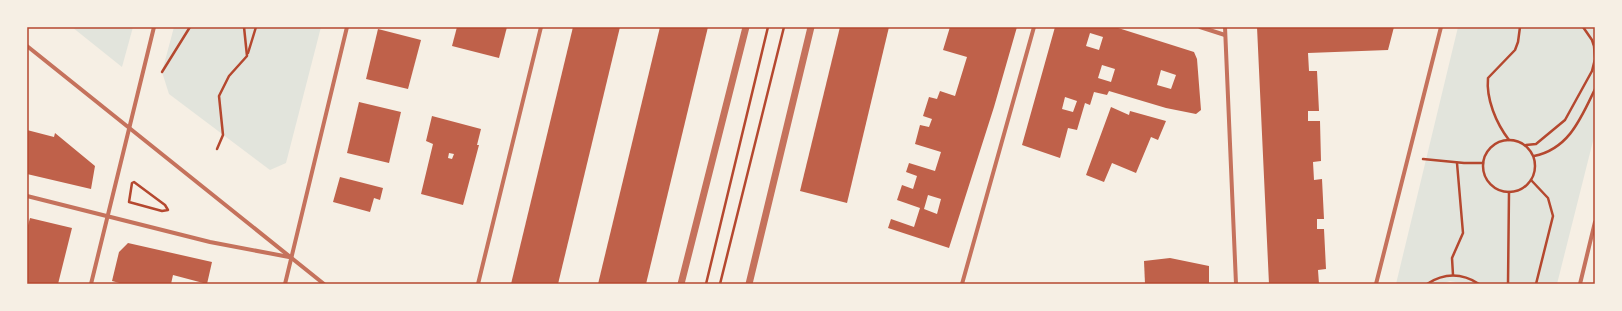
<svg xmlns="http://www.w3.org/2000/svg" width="1622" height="311" font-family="'Libre Baskerville',serif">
  <rect width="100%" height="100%" fill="#f6efe4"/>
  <g fill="#e2e4dc">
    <polygon points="72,27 133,27 122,67"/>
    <polygon points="174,27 321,27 286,163 270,170 169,94 162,72"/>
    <polygon points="1458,27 1595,27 1595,133 1557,284 1466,284 1450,281 1441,284 1396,284"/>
  </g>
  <g fill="#bf614a" fill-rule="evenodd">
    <polygon points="457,27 507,27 499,58 452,46"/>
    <polygon points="573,27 620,27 558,284 511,284"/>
    <polygon points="660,27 708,27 646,284 598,284"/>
    <polygon points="840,27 889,27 847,203 800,191"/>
    <path d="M950,27h67l-23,80 -45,141 -61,-20 3,-9 23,8 6,-19 -23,-8 5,-15 11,4 4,-13 -11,-4 3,-9 26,8 6,-19 -26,-8 5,-19 9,2 3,-8 -9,-3 6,-19 8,2 3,-8 15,5 12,-39 -24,-7zM928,195l13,4 -4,15 -13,-5z"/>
    <path d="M1055,27h60l79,25 3,7 4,51 -5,4 -30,-6 -57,-17 -2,4 -13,-3 -4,13 -5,-2 -8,27 -9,-2 -8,30 -38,-13zM1090,33l13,4 -4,13 -13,-4zM1102,65l13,4 -4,13 -13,-4zM1161,70l15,5 -5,14 -14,-4zM1065,97l12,4 -4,11 -11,-3z"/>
    <polygon points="1257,27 1394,27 1388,50 1308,53 1309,71 1317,71 1319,111 1308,111 1308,121 1320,121 1321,161 1313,162 1314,180 1322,179 1324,219 1317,219 1317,229 1324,229 1326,269 1318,270 1319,284 1269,284"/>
    <polygon points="378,29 421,40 408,89 366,79"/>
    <polygon points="359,102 401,112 389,163 347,153"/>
    <polygon points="1111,107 1129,115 1130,111 1166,121 1158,140 1151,137 1136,173 1112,163 1104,182 1086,175"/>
    <path d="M432,116l49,13 -4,16h2l-16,60 -42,-11 12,-50 -7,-3zM449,153l5,1 -2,5 -4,-1z"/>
    <polygon points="27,130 54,137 55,133 95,166 91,189 27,174"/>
    <polygon points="340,177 383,188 380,200 374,198 370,212 333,202"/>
    <polygon points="30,218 72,228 58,284 27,284 27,229"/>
    <polygon points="128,243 212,262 207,284 173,275 171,284 123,284 112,281 119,252"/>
    <polygon points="1170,258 1209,266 1209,284 1145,284 1144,261"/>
  </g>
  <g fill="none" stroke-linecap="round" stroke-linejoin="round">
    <g stroke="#b5482f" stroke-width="2.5">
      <polyline points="248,53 256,27"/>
      <polyline points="162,72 190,27"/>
      <circle cx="1509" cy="166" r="26"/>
      <path d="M1509,140c-13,-17 -23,-41 -21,-62l27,-28 3,-8 2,-15"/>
      <polyline points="1526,145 1536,144 1565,120 1592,71 1595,59 1594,46 1592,40 1583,27"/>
      <polyline points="217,149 223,135 219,96 229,76 247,56 244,27"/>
      <path d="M1534,156c35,-7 47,-38 61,-67"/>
      <polyline points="1423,159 1464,163 1483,163"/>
      <polyline points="1531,180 1548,198 1553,216 1536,284"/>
      <polygon points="134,182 165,205 168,210 162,211 129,202 132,183"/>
      <polyline points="1453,275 1452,258 1463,233 1457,163"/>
      <polyline points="706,284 768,27"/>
      <polyline points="720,284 784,27"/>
      <path d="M1427,284c17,-11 35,-11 52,0"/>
      <polyline points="1508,284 1509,192"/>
    </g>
    <g stroke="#c5725c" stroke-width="4">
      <polyline points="1200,27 1225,35"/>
      <polyline points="1225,27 1236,284"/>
      <polyline points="27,46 324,284"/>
      <polyline points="27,196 210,242 289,257"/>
      <polyline points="91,284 154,27"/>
      <polyline points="285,284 347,27"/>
      <polyline points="478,284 541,27"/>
      <polyline points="962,284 1034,27"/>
      <polyline points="1376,284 1441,27"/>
      <polyline points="1580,284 1595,222"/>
    </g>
    <g stroke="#c5725c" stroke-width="7">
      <polyline points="681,284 746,27"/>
      <polyline points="749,284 811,27"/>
    </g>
  </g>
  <rect width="1622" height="311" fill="none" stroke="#f6efe4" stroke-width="56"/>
  <rect x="28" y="28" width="1566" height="255" fill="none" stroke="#b5482f" stroke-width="1.5"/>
</svg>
